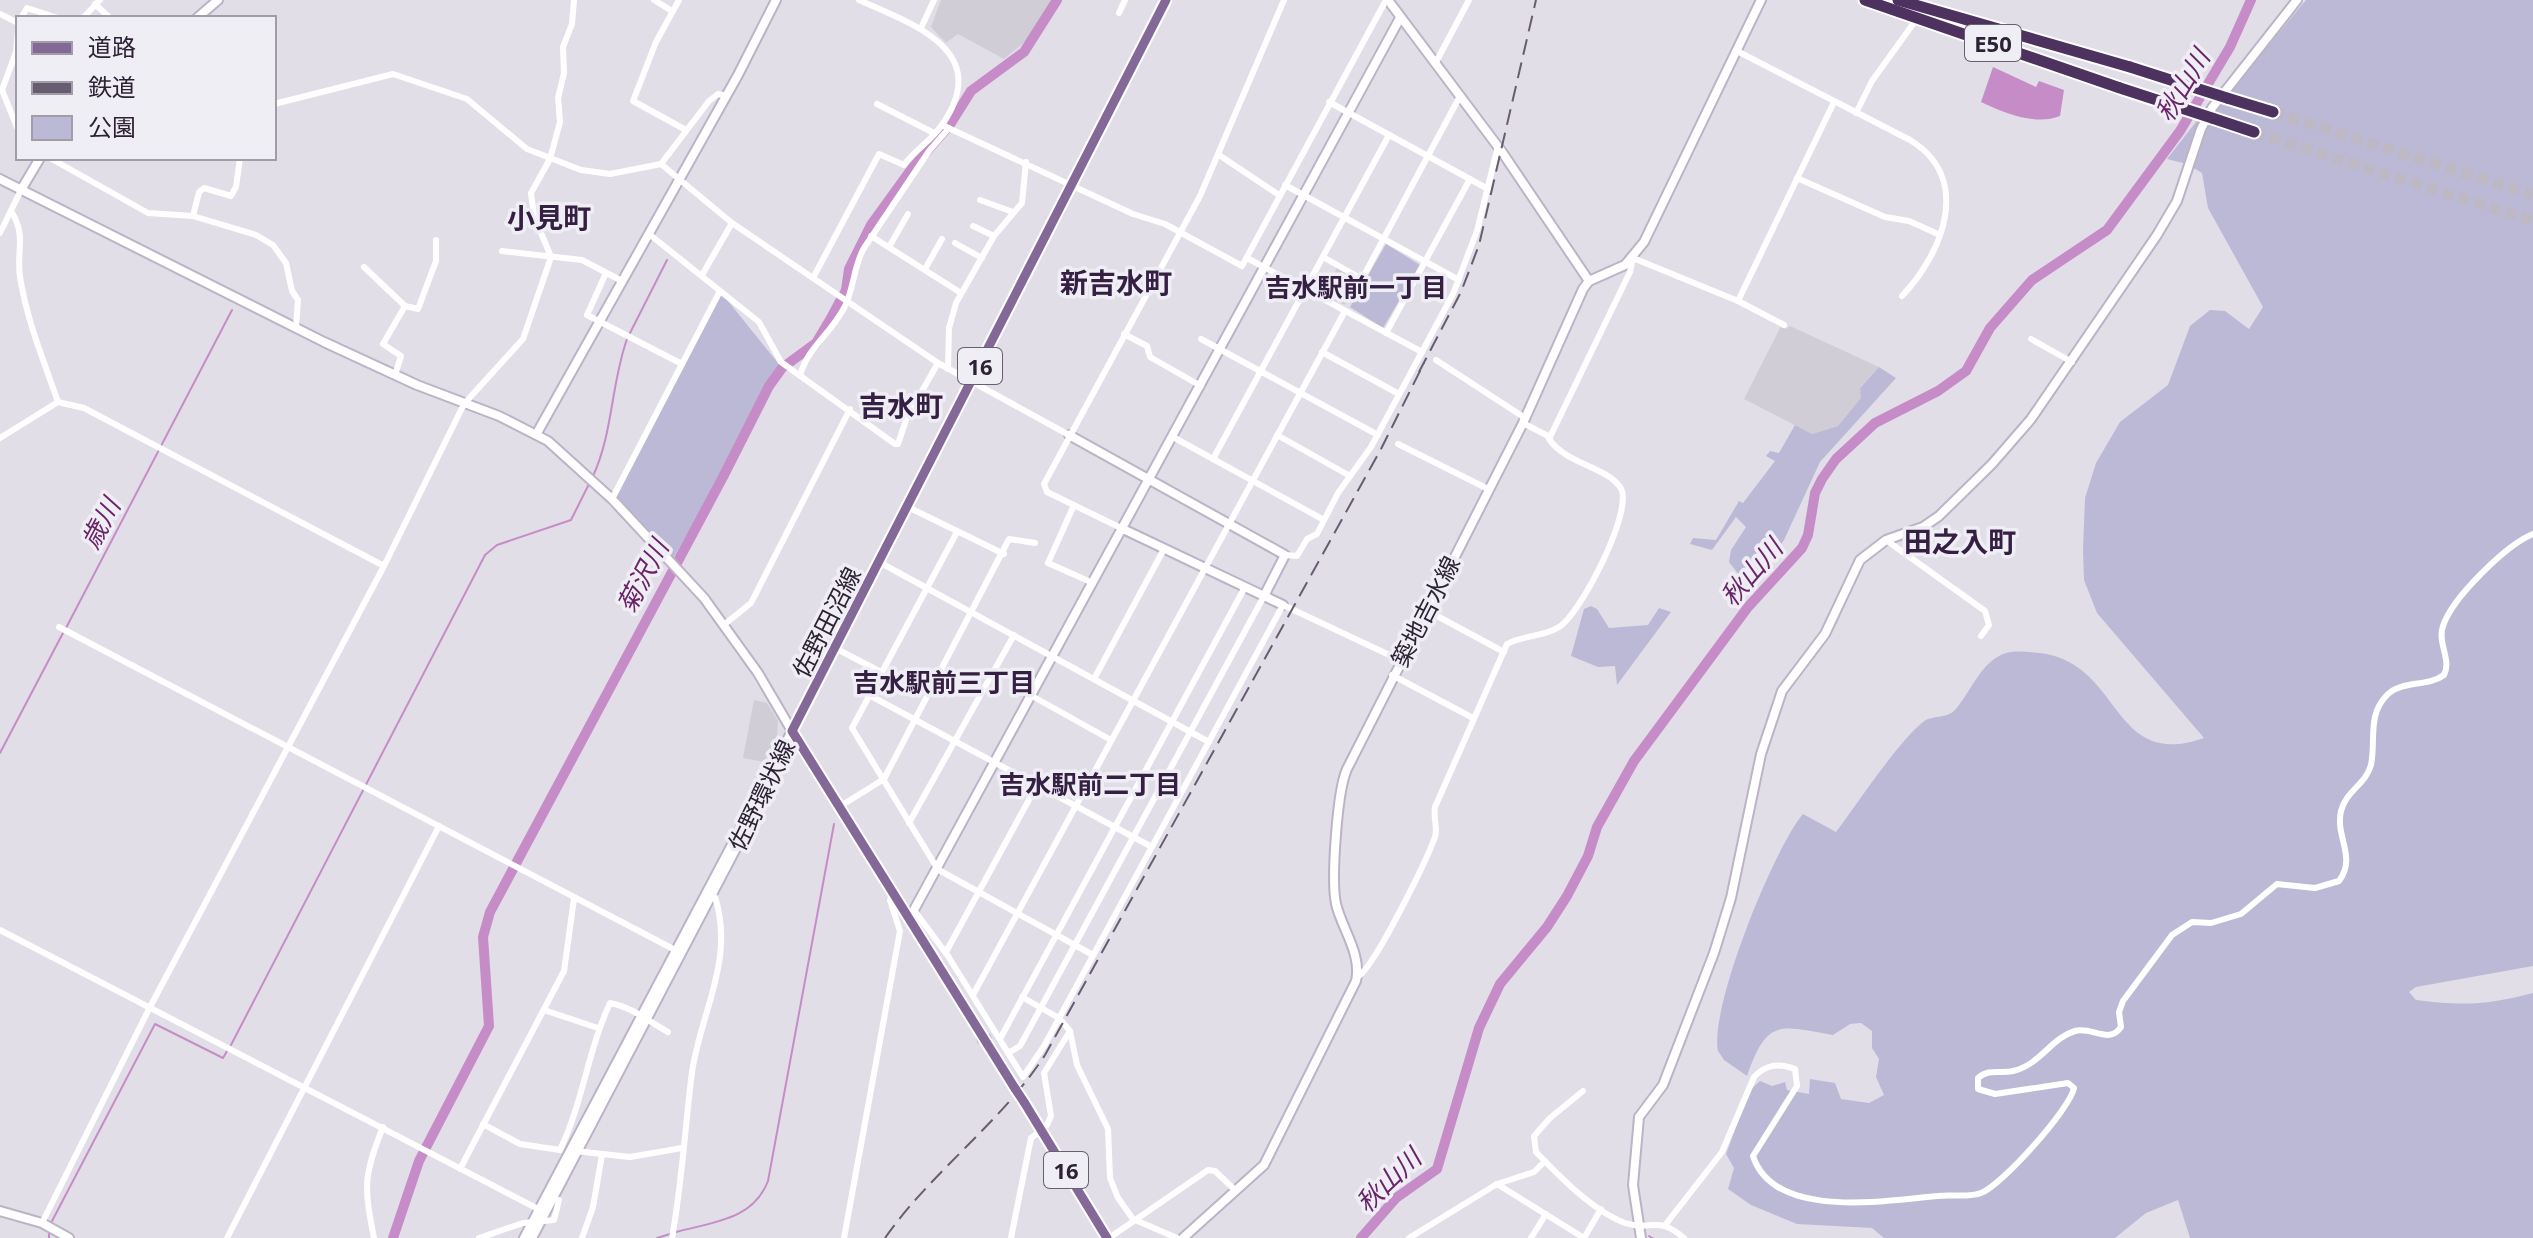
<svg xmlns="http://www.w3.org/2000/svg" width="2533" height="1238" font-family="'Noto Sans','Noto Sans JP',sans-serif">
  <rect width="100%" height="100%" fill="#e2dee8"/>
  <g fill="#d1cdd7">
    <polygon points="941,0 1054,0 1031,37 1004,59 958,34 946,43 931,27"/>
    <polygon points="1337,267 1358,280 1345,305 1325,296"/>
    <polygon points="1781,326 1786,329 1790,326 1879,367 1860,387 1862,398 1838,426 1812,434 1744,399"/>
    <polygon points="754,700 767,703 778,721 777,736 764,762 743,758"/>
  </g>
  <g fill="#bcb9d7">
    <path d="M2306,0h227v966l-117,21 -7,5 7,8c46,6 72,5 117,-7v245h-343l-12,-38 -32,13 -31,25h-231l-12,-10 -75,-4 -46,-19 -23,-16 6,-21 -8,-14 24,-64 10,-9 12,5 13,-4 2,8 22,4 1,-15 25,4 6,16 28,4 15,-8 -8,-18 3,-18 -7,-11v-17l-11,-8 -11,1 -17,11c-55,-10 -66,-16 -86,41l-23,-16 -6,-9c-9,-43 56,-203 85,-237l33,18c22,-29 61,-89 87,-110 10,-8 23,-2 33,-13 15,-18 25,-46 47,-55 11,-4 26,-2 37,-1 83,10 70,118 164,85l-107,-125 -13,-33 -1,-30 2,-52 11,-35 24,-41 48,-37 22,-59 20,-16 15,1 24,18 14,-22 -55,-99 -6,-35 -15,-9 -20,-5 46,-59 39,-35z"/>
    <polygon points="1386,244 1420,265 1383,328 1350,307"/>
    <polygon points="720,291 782,368 671,562 612,499"/>
    <polygon points="1879,367 1896,378 1820,462 1784,540 1750,589 1729,562 1731,550 1746,527 1736,517 1712,550 1690,544 1693,538 1716,540 1739,501 1743,503 1775,461 1766,456 1770,451 1779,453 1795,425 1812,434 1838,426 1861,398 1860,388"/>
    <polygon points="1591,606 1597,609 1609,628 1648,625 1659,608 1671,612 1617,685 1615,666 1598,667 1571,656 1584,609"/>
  </g>
  <path fill="#c68cc7" d="M1993,67l43,20 3,-6 25,9 -4,26c-24,10 -56,-3 -79,-14z"/>
  <g fill="none" stroke-linecap="round" stroke-linejoin="round">
    <g stroke="#c68cc7" stroke-width="2">
      <polyline points="630,333 667,260"/>
      <path d="M593,476c20,-43 18,-92 34,-137"/>
      <polyline points="66,628 232,310"/>
      <polyline points="0,753 63,633"/>
      <polyline points="231,1045 485,555 497,545 571,520 590,482"/>
      <polyline points="51,1223 155,1024 223,1058 227,1051"/>
      <polyline points="49,1229 49,1238"/>
      <path d="M676,1232c37,-10 77,-12 92,-51l66,-357"/>
      <polyline points="1649,1236 1652,1238"/>
      <polyline points="657,1238 670,1234"/>
    </g>
    <g stroke="#c68cc7" stroke-width="10">
      <polyline points="393,1238 419,1161 489,1026 483,937 490,912 723,477 769,386 782,368 816,343 831,318 846,290 849,269 871,225 913,167 949,126 971,91 1024,52 1057,0"/>
      <polyline points="1361,1238 1396,1198 1437,1169 1479,1028 1500,984 1547,927 1567,896 1588,856 1597,827 1634,761 1748,607 1802,548 1808,535 1815,493 1822,479 1836,459 1875,423 1938,391 1966,371 1990,328 2032,280 2107,230 2180,131 2230,47 2251,0"/>
    </g>
    <polyline stroke="#beb8c4" stroke-width="6" stroke-dasharray="6 3" stroke-linecap="butt" points="977,1041 995,1035"/>
    <g stroke="#beb8c4" stroke-width="11" stroke-dasharray="11 5.5" stroke-linecap="butt">
      <polyline points="2273,112 2533,195"/>
      <polyline points="2254,132 2533,221"/>
    </g>
    <g stroke="#bcb3c6" stroke-width="12">
      <g id="secondary">
        <polyline points="1388,0 1502,152 1589,281"/>
        <polyline points="197,18 218,0"/>
        <polyline points="0,179 324,342 417,385 499,416 548,441 612,499 704,598 758,673 792,731"/>
        <polyline points="21,190 40,158"/>
        <polyline points="537,433 738,75 776,0"/>
        <polyline points="1069,435 1285,555 1264,596"/>
        <polyline points="1123,529 1283,605"/>
        <polyline points="909,919 1400,18"/>
        <polyline points="0,1211 42,1223 69,1238"/>
        <polyline points="524,1238 792,731"/>
        <polyline points="532,1238 787,751 791,735"/>
        <path d="M1183,1238l81,-73 92,-184c6,-27 -14,-52 -20,-77 -5,-24 1,-113 11,-135l176,-346 60,-134 6,-8 36,-16 19,-23 117,-242"/>
        <polyline points="1641,1238 1633,1185 1639,1117 1663,1085 1714,953 1731,898 1761,754 1782,691 1825,634 1860,560 1886,540 1923,527 1939,516 1992,464 2031,419 2157,235 2177,201 2201,129 2212,108 2297,0"/>
      </g>
    </g>
    <g stroke="#fff" stroke-width="13">
      <g id="primary">
        <polyline points="1016,1090 792,731 1166,0"/>
        <polyline points="1024,1102 1107,1238"/>
      </g>
    </g>
    <g stroke="#fff" stroke-width="15">
      <g id="highway">
        <polyline points="1865,0 2120,88"/>
        <polyline points="1898,0 2130,67"/>
        <polyline points="2227,98 2273,112"/>
        <polyline points="2212,118 2254,132"/>
      </g>
    </g>
    <g stroke="#fff" stroke-width="6">
      <polyline points="654,0 672,11"/>
      <polyline points="679,0 656,42 633,101 686,130"/>
      <polyline points="95,4 110,18"/>
      <polyline points="1119,13 1125,0"/>
      <polyline points="0,14 18,23"/>
      <polyline points="21,18 27,8 58,18"/>
      <polyline points="83,18 100,0"/>
      <polyline points="921,28 934,0"/>
      <polyline points="18,31 16,52 2,90 18,130"/>
      <path d="M1737,51l173,89c63,38 33,113 -8,156"/>
      <polyline points="1435,64 1469,0"/>
      <polyline points="1329,102 1488,189"/>
      <polyline points="274,104 393,74 467,99 527,149 581,170 610,174 661,164 709,101 718,94 727,96"/>
      <polyline points="877,104 934,133"/>
      <polyline points="1856,113 1872,81 1913,24"/>
      <polyline points="942,125 1133,214 1165,224 1242,266 1386,0"/>
      <polyline points="1219,155 1279,195"/>
      <polyline points="50,158 148,213 193,216 256,235 273,245 286,263 292,291 298,300 296,327"/>
      <polyline points="661,164 732,223 938,363 1069,435"/>
      <polyline points="1797,178 1885,217 1909,221 1940,235"/>
      <polyline points="1285,185 1459,280"/>
      <polyline points="980,200 1013,212"/>
      <path d="M11,211c16,25 5,41 9,66 7,44 24,84 38,125"/>
      <polyline points="193,216 199,192 204,188 231,196 236,187 240,158"/>
      <polyline points="973,226 994,236"/>
      <polyline points="0,233 21,190"/>
      <polyline points="649,234 759,322 781,362 895,444 898,444 907,417 938,363"/>
      <polyline points="871,236 961,293"/>
      <polyline points="955,243 982,258"/>
      <polyline points="889,247 908,214"/>
      <polyline points="502,251 582,260 622,281"/>
      <polyline points="1323,257 1362,279 1460,96"/>
      <polyline points="1247,258 1422,352"/>
      <polyline points="364,267 405,306 383,344 401,356 395,375"/>
      <polyline points="925,269 942,239"/>
      <polyline points="606,273 587,315 682,364"/>
      <polyline points="702,275 732,223"/>
      <path d="M813,278l66,-124 25,11c11,-15 28,-25 38,-40 51,-74 -27,-100 -83,-125"/>
      <polyline points="1738,301 1834,102"/>
      <polyline points="405,306 418,309 436,261 436,240"/>
      <polyline points="1386,333 1470,179"/>
      <polyline points="1124,334 1147,346 1150,357 1201,386"/>
      <polyline points="1201,339 1378,435"/>
      <polyline points="2031,339 2072,362"/>
      <polyline points="1322,352 1399,394"/>
      <polyline points="1436,360 1525,418"/>
      <polyline points="948,369 949,328 956,303 994,236 1022,203 1026,162"/>
      <path d="M800,376c7,-28 30,-41 44,-68 10,-18 9,-41 20,-60l65,-97 20,-23"/>
      <polyline points="1523,423 1550,437"/>
      <polyline points="1277,435 1350,476"/>
      <polyline points="1173,437 1324,520"/>
      <polyline points="0,438 58,402 84,408 384,566"/>
      <polyline points="1398,444 1488,489"/>
      <polyline points="1213,459 1389,135"/>
      <polyline points="612,499 720,291"/>
      <polyline points="1074,505 1048,563 1093,583"/>
      <polyline points="908,507 1004,554"/>
      <polyline points="1123,529 1047,492 1044,484 1200,196 1284,0"/>
      <polyline points="1886,540 1985,611 1989,625 1981,636"/>
      <polyline points="1285,555 1297,556 1307,539 1317,534 1338,493 1371,447 1453,294 1477,231 1498,146"/>
      <polyline points="879,562 1209,742"/>
      <polyline points="1426,610 1504,652"/>
      <polyline points="725,624 751,603 850,409"/>
      <polyline points="59,627 679,952"/>
      <polyline points="835,648 881,672"/>
      <polyline points="1392,675 1473,718"/>
      <polyline points="1094,679 1164,549"/>
      <polyline points="869,695 1152,847"/>
      <polyline points="1032,696 1111,740"/>
      <polyline points="839,807 884,779 1009,539 1035,543"/>
      <polyline points="909,823 1014,635"/>
      <polyline points="937,868 852,728 957,532"/>
      <polyline points="937,869 1093,955"/>
      <polyline points="914,910 948,956 1023,1077 1044,1046 1283,605 1400,660"/>
      <polyline points="0,930 542,1211"/>
      <polyline points="946,952 1037,785"/>
      <path d="M1357,977c17,-8 70,-118 78,-140 3,-8 -2,-20 0,-30l72,-163c16,-9 37,-7 52,-17 21,-12 77,-120 61,-140 -15,-21 -54,-23 -71,-48l81,-167 3,-14 105,43 46,24"/>
      <polyline points="973,995 1345,311"/>
      <polyline points="1022,997 1059,1018 1070,1031 1077,1065 1108,1129 1110,1178 1118,1198 1133,1219 1177,1238"/>
      <polyline points="544,1010 598,1028"/>
      <polyline points="1000,1039 1245,587"/>
      <polyline points="1008,1053 1020,1046 1264,596"/>
      <path d="M1583,1091l-33,27 -16,18 2,16c23,24 57,59 89,71 27,9 31,-9 59,15"/>
      <polyline points="483,1124 520,1144 560,1150"/>
      <polyline points="1047,1125 1051,1116 1044,1073 1070,1031"/>
      <path d="M560,1150c23,-48 28,-100 50,-147 22,4 38,18 58,29"/>
      <polyline points="575,1151 630,1157 682,1148"/>
      <polyline points="460,1169 564,971 574,899"/>
      <polyline points="1497,1184 1584,1238"/>
      <polyline points="42,1223 149,1009 384,566 464,404 523,339 551,257 534,216 531,193 550,159 560,122 558,98 564,73 563,47 572,24 574,0"/>
      <path d="M1666,1224l56,-72 32,-75c12,-13 25,-14 41,-8l2,17 -44,70c21,65 135,44 185,40 13,-2 31,2 43,-3 21,-8 89,-84 93,-105l-6,-5 -73,11 -17,-5v-11c11,-10 22,-4 35,-7 27,-6 38,-33 62,-40 17,-5 34,14 46,-4l-2,-15 4,-11 49,-66 20,-13 19,1 30,-9 36,-30 38,4 24,-7c18,-24 -4,-44 2,-70 5,-20 25,-27 30,-46 5,-24 -4,-50 16,-70 15,-15 41,-8 57,-20 8,-15 -7,-32 -1,-49 9,-28 63,-81 90,-92"/>
      <polyline points="227,1238 439,826"/>
      <path d="M374,1238c-10,-51 -11,-62 9,-111"/>
      <polyline points="479,1238 523,1223 554,1220 559,1200"/>
      <polyline points="582,1238 593,1207 602,1155"/>
      <path d="M672,1238c10,-55 13,-111 20,-166 9,-61 43,-112 23,-175l-7,-4"/>
      <polyline points="844,1238 900,931 890,900 895,895"/>
      <polyline points="1011,1238 1031,1138 1035,1135"/>
      <polyline points="1109,1238 1208,1170 1215,1171 1236,1191"/>
      <polyline points="1409,1238 1497,1184 1534,1172 1545,1161"/>
      <polyline points="1531,1238 1546,1214"/>
      <polyline points="1584,1238 1601,1209"/>
    </g>
    <use href="#secondary" stroke="#fff" stroke-width="8"/>
    <use href="#primary" stroke="#836898" stroke-width="9"/>
    <use href="#highway" stroke="#4d315e" stroke-width="11"/>
    <g stroke="#685c71" stroke-width="2" stroke-dasharray="16 8" stroke-linecap="butt">
      <polyline points="1419,372 1461,292 1479,245 1536,0"/>
      <path d="M885,1238c47,-67 115,-114 160,-183l336,-606 43,-86"/>
    </g>
    <g stroke="#fff" stroke-width="13" stroke-linecap="butt">
      <polyline id="primary-bridge" points="1016,1090 1024,1102"/>
    </g>
    <g stroke="#fff" stroke-width="15" stroke-linecap="butt">
      <g id="highway-bridge">
        <polyline points="2130,67 2227,98"/>
        <polyline points="2120,88 2212,118"/>
      </g>
    </g>
    <use href="#primary-bridge" stroke="#836898" stroke-width="9"/>
    <use href="#highway-bridge" stroke="#4d315e" stroke-width="11"/>
  </g>
  <g text-anchor="middle" dominant-baseline="central" stroke-width="7" stroke-linejoin="round" paint-order="stroke">
    <g fill="#f0eef5" stroke="#685f6f" stroke-width="2">
      <rect x="1965" y="25" width="56" height="36" rx="6"/>
      <rect x="958" y="348" width="44" height="36" rx="6"/>
      <rect x="1044" y="1152" width="44" height="36" rx="6"/>
    </g>
    <g font-size="22" font-weight="bold" fill="#2d2235">
      <text x="1993" y="43">E50</text>
      <text x="980" y="366">16</text>
      <text x="1066" y="1170">16</text>
    </g>
    <g font-size="24" fill="#2d2235" stroke="#f0eef5">
      <text transform="translate(1425 611) rotate(-63)">築地吉水線</text>
      <text transform="translate(826 622) rotate(-63)">佐野田沼線</text>
      <text transform="translate(761 795) rotate(-64)">佐野環状線</text>
    </g>
    <g font-size="26" font-style="italic" fill="#692469" stroke="#f0eef5">
      <text transform="translate(2182 85) rotate(-59)">秋山川</text>
      <text transform="translate(100 523) rotate(-62)">歳川</text>
      <text transform="translate(1751 572) rotate(-49)">秋山川</text>
      <text transform="translate(642 576) rotate(-62)">菊沢川</text>
      <text transform="translate(1388 1180) rotate(-44)">秋山川</text>
    </g>
    <g font-size="26" font-weight="bold" fill="#352044" stroke="#f0eef5">
      <text x="1356" y="287">吉水駅前一丁目</text>
      <text x="944" y="682">吉水駅前三丁目</text>
      <text x="1090" y="784">吉水駅前二丁目</text>
    </g>
    <g font-size="28" font-weight="bold" fill="#352044" stroke="#f0eef5">
      <text x="549" y="217">小見町</text>
      <text x="1116" y="282">新吉水町</text>
      <text x="901" y="405">吉水町</text>
      <text x="1960" y="541">田之入町</text>
    </g>
  </g>
  <rect x="16" y="16" width="260" height="144" fill="#f0eef5" stroke="#a29ca8" stroke-width="2"/>
  <rect x="32" y="42" width="40" height="12" fill="#836898" stroke="#a29ca8" stroke-width="2"/>
  <text x="88" y="56" font-size="24" fill="#2d2235">道路</text>
  <rect x="32" y="82" width="40" height="12" fill="#685c71" stroke="#a29ca8" stroke-width="2"/>
  <text x="88" y="96" font-size="24" fill="#2d2235">鉄道</text>
  <rect x="32" y="116" width="40" height="24" fill="#bcb9d7" stroke="#a29ca8" stroke-width="2"/>
  <text x="88" y="136" font-size="24" fill="#2d2235">公園</text>
</svg>
